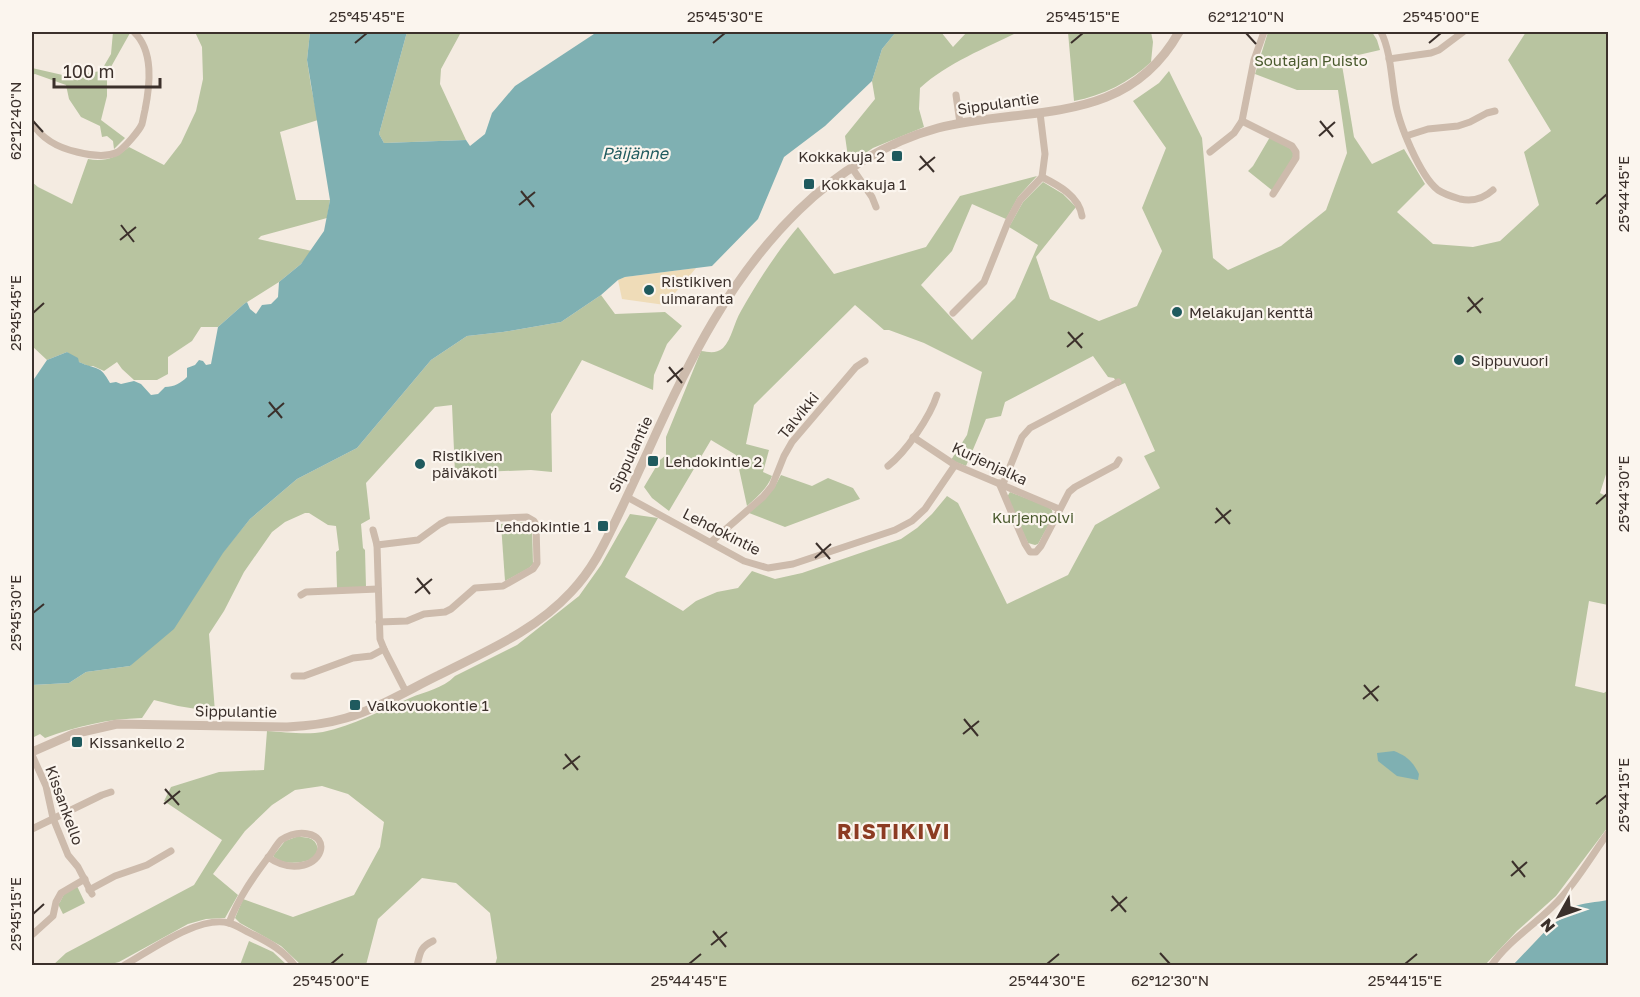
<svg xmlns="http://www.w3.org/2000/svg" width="1640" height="997" font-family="'Golos Text',sans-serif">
  <rect width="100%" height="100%" fill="#f4ebe1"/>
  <g fill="#b8c4a0">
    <polygon points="113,32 130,33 107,74 107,96 101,120 125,138 114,149 113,141 107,136 102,137 100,126 81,117 69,99 66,85 35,74 32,75 32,68 67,76 101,71 111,54"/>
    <path d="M195,32h115l-3,28 4,26 7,34 -38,12 16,68h34l-3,18 -66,18 -3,3 54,12 -11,13 -22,18 -35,22 -26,23h-17l-9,14 -24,16v17l-11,6h-23l-12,-11 -5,-7 -13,9 -11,-5h-5l-9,-4 -12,-10 -20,8 -15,-14v-164l6,5 34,17 16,-45c16,3 28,-1 41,-12l35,18 17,-22 15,-32 7,-32 -1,-32z"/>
    <polygon points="407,32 456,32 460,34 441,69 440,84 466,140 384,143 379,134"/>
    <path d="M896,32h45l12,15 14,-15h51c-32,16 -71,31 -98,56l-1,21 5,18 -51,21 -24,16 -4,-28 30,-37 -3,-18 10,-32z"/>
    <path d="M1068,32h83l2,10 -2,20c-21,20 -49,34 -77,39z"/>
    <path d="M1268,32h104l5,8 3,10 -39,9 13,78 18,27 32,-15 21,35 -28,28 36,32 40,3 27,-6 39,-36 -15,-53 27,-21 -43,-71 18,-28h82v436l-8,25 8,4v108l-19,-4 -14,85 29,7 4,-3v137l-52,69 -39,35 -32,34h-990l2,-7 -7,-45 -34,-30 -34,-5 -44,41 -12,46h-65l-20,-19 -41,-23 -5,-5 8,-19 50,18 61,-22 26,-48 4,-25 -36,-28 -26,-8 -27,4 -23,15 -27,26 -32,43 25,21 -13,23 -19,1 -18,5 -69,38 -12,3 -55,1 14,-13 128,-68 28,-45 -58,-39 7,-14 48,-15 45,-2 3,-39c17,1 40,4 56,1 30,-6 58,-22 87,-34 16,-7 32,-9 45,-22l62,-31 62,-49 22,-31 29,-51 28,4 -33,59 58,34 13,-10 21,-9 21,-4 14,-17 23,8 27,-6 99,-34 16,-11 15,-14 15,-18 11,7 49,101 61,-29 27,-50 65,-37 -16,-32 11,-5 -30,-68 -7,3 -4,-8 -6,-1 -15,-21 -88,46 -4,14 -15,3 -20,47 -15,-6 16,-25 15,-63 -58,-29 -35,-13h-5l-29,-25 -101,100 -8,39 23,6 -6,22 9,4c-5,13 -15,21 -25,30l-11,-51 -25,-15 -42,71 -17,-13 -8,-11 16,-27 6,-5v-18l35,-86c8,1 15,3 22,-3 9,-9 11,-26 18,-37 17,-30 35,-58 57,-84l36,47 92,-27 34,-51 77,-20 -19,21 -12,22 -34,-15 -20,47 -31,34 51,55 43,-42 23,-53 -29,-18 14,-25 20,-20 20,12 13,13 -40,50 14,42 49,22 38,-15 25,-55 -20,-43 24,-60 -33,-47 26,-18 10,-12 33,67 11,120 15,12 53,-24 45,-36 21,-57 -9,-63h-41l-42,-16z"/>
    <polygon points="1270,137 1291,149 1294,153 1293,157 1273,191 1248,171 1253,166"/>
    <path d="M601,295l14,19 50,-2 17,14 -15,18 -13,31 -1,15 -71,-30 -31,54 1,58 -21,-2 -76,3 -3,-68 -17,2 -69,76 4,36 -9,5 2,24 2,2 1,37 -29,1 -1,-36 3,-2 -3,-24 -8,-1 -19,-12h-4l-20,9 -13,10 -28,40 -20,39 -15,23 6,78 -37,-6 -24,-6 -12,18c-34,1 -65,8 -97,20l-5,-4 -8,4v-53l37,-2 17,-11 44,-6 120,-147 47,-40 60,-31 74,-88 36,-24 36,-4 58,-10z"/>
    <polygon points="781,475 812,486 828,478 853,488 860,499 785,527 749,513 774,488"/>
    <polygon points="1010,492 1048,507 1052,510 1053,517 1038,544 1035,545 1028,543 1007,497"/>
    <polygon points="526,522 528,522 532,527 533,564 529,568 505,581 501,524"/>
    <path d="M296,837c11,0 20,0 22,13l-5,9c-13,4 -29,7 -40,-3l12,-15z"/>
    <polygon points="77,886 85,903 63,914 58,904 60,902 65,892"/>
    <polygon points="249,941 273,952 287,965 240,965"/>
  </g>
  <polygon fill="#efdcb8" points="696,268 665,305 622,299 618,280 625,277"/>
  <g fill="#7fb0b2">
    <path d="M310,32h97l-28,102 5,9 82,-3 4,6 15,-12 7,-21 23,-27 82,-54h299l-14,17 -10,32 -47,45 -41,31 -26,62 -46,47 -87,11 -7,3 -17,15 -40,27 -58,10 -36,4 -36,24 -74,88 -60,31 -47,40 -27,34 -49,76 -44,37 -44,6 -17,11 -37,2v-293l2,-4 -2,-6 15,-22 20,-8 11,6 1,4c17,8 21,2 31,21l6,-1 5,2 13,-3 7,3 10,11 7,-1 7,-7c9,0 16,-4 22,-10v-9l8,-3 4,-5 4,1 3,4 5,-1 7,-37 26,-23 3,-2 3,7 6,5 6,-9 9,-1 7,-7 1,-15 22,-18 23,-33 6,-31 -23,-140z"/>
    <path d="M1394,751c13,5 19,11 25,23l-1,6 -21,-4 -19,-15 -1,-8z"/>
    <path d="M1608,900v65h-95l39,-41 21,-11 -1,-6c11,-4 25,-5 36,-7z"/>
  </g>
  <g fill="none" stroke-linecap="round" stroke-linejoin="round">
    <g stroke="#cdbbac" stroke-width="7">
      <path d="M1381,32c10,20 10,45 14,67 3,24 25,77 43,91 6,4 15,7 22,9 13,3 23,0 33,-9"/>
      <polyline points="1389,59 1431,53 1439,50 1463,32"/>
      <polyline points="956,95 960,123"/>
      <polyline points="1242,121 1292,146 1296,152 1296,158 1273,194"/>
      <path d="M32,123c10,16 27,25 45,29 12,3 29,6 41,0 7,-5 21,-21 24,-28 1,-4 2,-10 3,-14 5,-25 9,-59 -11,-78"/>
      <polyline points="1406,136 1428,129 1458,126 1470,122 1487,113 1495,111"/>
      <polyline points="1210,152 1234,133 1242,121 1254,60 1264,32"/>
      <polyline points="852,168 872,197 876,207"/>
      <path d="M1042,177c16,8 37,19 40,39"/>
      <polyline points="953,313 984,282 1008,222 1020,200 1042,177 1045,154 1040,113"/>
      <polyline points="913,437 955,465 1059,509"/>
      <path d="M888,466c18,-14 42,-49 49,-71"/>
      <polyline points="999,483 1025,544 1030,552 1036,552 1041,546 1069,492 1075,487 1116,465 1119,460"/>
      <polyline points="1003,484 1022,437 1030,428 1118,382"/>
      <polyline points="627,497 744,561 768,568 793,564 895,530 912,521 925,509 955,465"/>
      <polyline points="373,530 377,545 380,639 384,649 406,692"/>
      <polyline points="711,542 763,497 772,486 784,456 792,442 856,367 865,361"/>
      <polyline points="377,545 418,540 440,524 448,520 527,517 534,521 536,525 537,563 533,569 503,586 475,588 451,609 445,612 424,614 407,621 379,622"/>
      <polyline points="301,595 306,592 378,589"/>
      <polyline points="294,676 304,676 353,658 371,656 384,649"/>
      <polyline points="32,755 46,786 53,818 68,855 78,867 92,894"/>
      <polyline points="32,829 102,795 111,792"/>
      <polyline points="89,890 115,876 147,865 171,851"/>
      <path d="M229,923c9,-24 23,-44 38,-64 5,-6 9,-14 14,-19 8,-5 18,-8 27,-6 21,4 14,27 -4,31 -13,3 -25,0 -36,-8"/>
      <polyline points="32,935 53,916 56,902 61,893 85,879"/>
      <path d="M123,966c27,-15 75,-51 106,-43 8,2 17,9 25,12 16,8 30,16 41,31"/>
      <path d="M417,966c3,-13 3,-19 16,-25"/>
      <path d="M1491,966c16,-24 41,-39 61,-59 22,-21 38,-49 56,-74"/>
    </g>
    <path stroke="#cdbbac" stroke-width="9" d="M32,752l41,-18 44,-10 170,3c20,-1 39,-3 59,-9 31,-9 64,-29 93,-43 47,-24 96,-44 132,-83 21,-22 32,-45 45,-72 11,-23 22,-47 33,-71 39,-87 81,-172 150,-239 38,-37 87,-68 139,-82 91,-23 187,0 241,-96"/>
  </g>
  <path fill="none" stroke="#3b302b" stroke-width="2" d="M1246,33l10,11M355,43l12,-10M713,43l12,-10M1071,43l12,-10M1429,43l12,-10M33,121l10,11M1320,121l13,16M1319,136l16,-14M920,156l14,16M919,170l16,-13M521,191l13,16M1596,204l11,-10M519,205l16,-13M121,225l13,17M120,240l16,-13M1468,297l13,16M1467,312l16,-14M33,313l11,-10M1068,332l14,16M1067,347l16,-14M669,367l13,16M667,382l16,-14M269,402l13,16M268,417l16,-14M1596,504l11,-10M1216,508l14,16M1215,523l16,-13M816,543l14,16M815,558l16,-14M417,578l13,16M415,593l17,-14M33,613l11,-9M1364,685l14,16M1363,699l16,-13M964,719l14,17M963,734l16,-13M565,754l13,16M563,769l17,-13M165,789l14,16M164,804l16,-13M1596,804l11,-9M1512,861l13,16M1511,876l16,-14M1112,896l14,16M1111,911l16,-14M33,914l11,-10M713,931l13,16M711,945l16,-13M1160,953l10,11M331,964l12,-10M689,964l12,-10M1047,964l12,-10M1405,964l12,-10"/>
  <g fill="#1f5a5e" stroke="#fbf5ee" stroke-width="2">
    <rect x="891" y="150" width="12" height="12" rx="3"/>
    <rect x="803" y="178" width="12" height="12" rx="3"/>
    <circle cx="649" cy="290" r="6"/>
    <circle cx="1177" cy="312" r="6"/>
    <circle cx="1459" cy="360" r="6"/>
    <rect x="647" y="455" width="12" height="12" rx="3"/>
    <circle cx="420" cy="464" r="6"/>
    <rect x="597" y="520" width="12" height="12" rx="3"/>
    <rect x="349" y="699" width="12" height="12" rx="3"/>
    <rect x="71" y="736" width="12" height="12" rx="3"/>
  </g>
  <g text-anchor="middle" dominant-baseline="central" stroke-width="4.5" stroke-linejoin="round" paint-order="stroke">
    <g font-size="15" fill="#4a5a2e" stroke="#fbf5ee">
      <text x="1311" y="60">Soutajan Puisto</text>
      <text x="1033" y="517">Kurjenpolvi</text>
    </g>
    <g font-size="15" fill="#3b302b" stroke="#fbf5ee">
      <text transform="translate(998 103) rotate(-8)">Sippulantie</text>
      <text transform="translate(798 415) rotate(-51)">Talvikki</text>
      <text transform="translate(630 454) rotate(-65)">Sippulantie</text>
      <text transform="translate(990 463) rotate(25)">Kurjenjalka</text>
      <text transform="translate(722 531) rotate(27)">Lehdokintie</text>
      <text transform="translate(236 711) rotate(1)">Sippulantie</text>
      <text transform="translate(65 805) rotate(70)">Kissankello</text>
    </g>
    <g font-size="15" fill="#3b302b" stroke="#fbf5ee" text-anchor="start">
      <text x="885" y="156" text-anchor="end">Kokkakuja 2</text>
      <text x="821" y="184">Kokkakuja 1</text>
      <text x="661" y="281">Ristikiven<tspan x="661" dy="17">uimaranta</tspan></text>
      <text x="1189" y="312">Melakujan kenttä</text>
      <text x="1471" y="360">Sippuvuori</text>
      <text x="432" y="455">Ristikiven<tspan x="432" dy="17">päiväkoti</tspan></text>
      <text x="665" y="461">Lehdokintie 2</text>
      <text x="591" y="526" text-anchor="end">Lehdokintie 1</text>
      <text x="367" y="705">Valkovuokontie 1</text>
      <text x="89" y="742">Kissankello 2</text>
    </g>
    <g font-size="16" font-style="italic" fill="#1f5a5e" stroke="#fbf5ee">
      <text x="635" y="153">Päijänne</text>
    </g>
    <g font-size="21" font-weight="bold" letter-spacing="1.5" fill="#8c3b22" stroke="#fbf5ee">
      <text x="894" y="831">RISTIKIVI</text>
    </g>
  </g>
  <rect width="1640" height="997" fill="none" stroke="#fbf5ee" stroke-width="66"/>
  <g transform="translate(1559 916) rotate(230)" stroke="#fbf5ee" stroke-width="4.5" paint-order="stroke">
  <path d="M0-4.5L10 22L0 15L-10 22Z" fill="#3b302b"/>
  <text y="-9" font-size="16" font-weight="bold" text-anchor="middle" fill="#3b302b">N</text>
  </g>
  <path d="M54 78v9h106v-9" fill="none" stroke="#3b302b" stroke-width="3"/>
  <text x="63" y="78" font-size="18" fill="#3b302b" stroke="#fbf5ee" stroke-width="4.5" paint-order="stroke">100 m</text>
  <rect x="33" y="33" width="1574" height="931" fill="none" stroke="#3b302b" stroke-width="2"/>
  <g font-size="15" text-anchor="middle" fill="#3b302b">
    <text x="367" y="22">25°45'45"E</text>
    <text x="725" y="22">25°45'30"E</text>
    <text x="1083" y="22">25°45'15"E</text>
    <text x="1246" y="22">62°12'10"N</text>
    <text x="1441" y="22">25°45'00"E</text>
    <text transform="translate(16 121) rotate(-90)" y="5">62°12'40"N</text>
    <text transform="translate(1624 194) rotate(-90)" y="5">25°44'45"E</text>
    <text transform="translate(16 313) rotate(-90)" y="5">25°45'45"E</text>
    <text transform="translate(1624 494) rotate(-90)" y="5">25°44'30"E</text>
    <text transform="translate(16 613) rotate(-90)" y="5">25°45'30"E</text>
    <text transform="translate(1624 795) rotate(-90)" y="5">25°44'15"E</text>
    <text transform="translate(16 914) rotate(-90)" y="5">25°45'15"E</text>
    <text x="331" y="986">25°45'00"E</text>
    <text x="689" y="986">25°44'45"E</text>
    <text x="1047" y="986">25°44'30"E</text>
    <text x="1170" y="986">62°12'30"N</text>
    <text x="1405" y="986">25°44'15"E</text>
  </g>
</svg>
